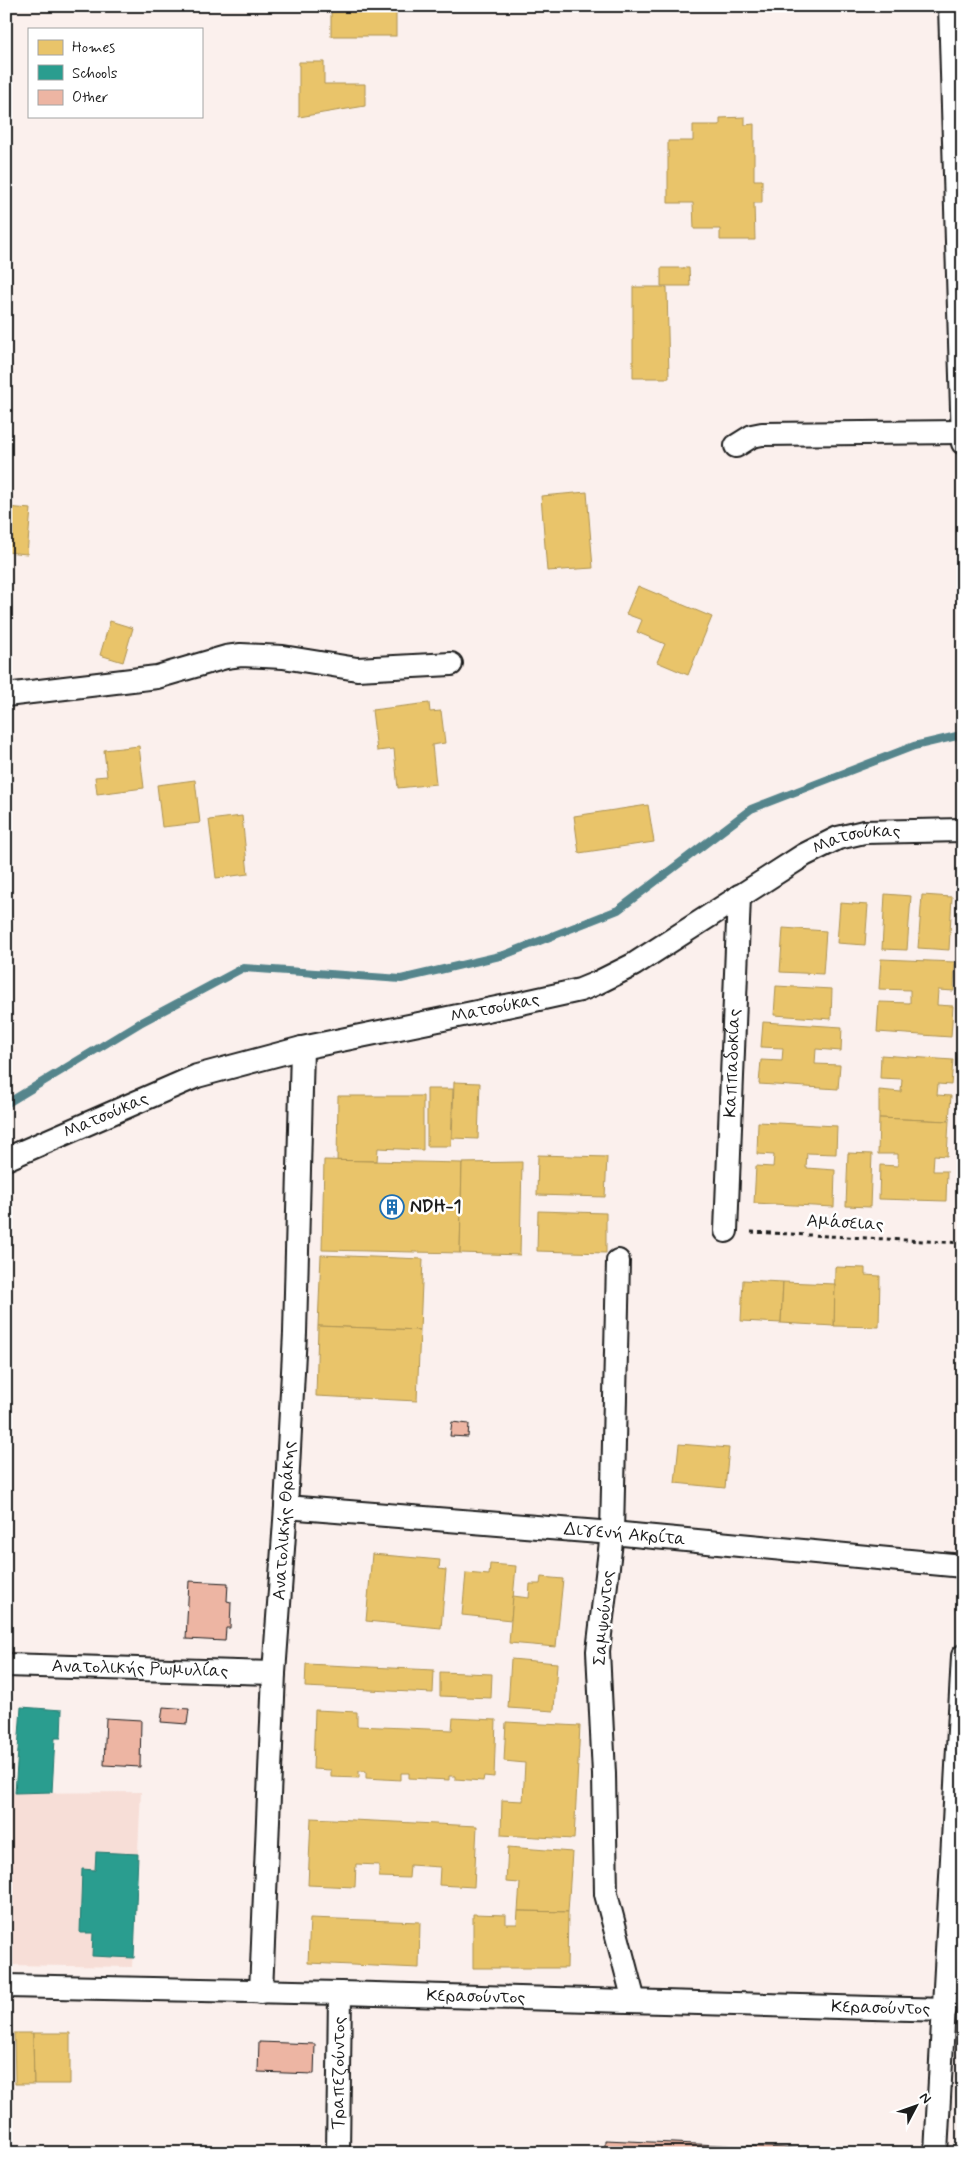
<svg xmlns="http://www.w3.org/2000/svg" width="969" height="2159" font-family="Mynerve,sans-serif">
  <rect width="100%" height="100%" fill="#fbf0ed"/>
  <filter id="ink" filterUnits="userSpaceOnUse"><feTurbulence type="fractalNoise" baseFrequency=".02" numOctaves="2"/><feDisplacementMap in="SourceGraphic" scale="10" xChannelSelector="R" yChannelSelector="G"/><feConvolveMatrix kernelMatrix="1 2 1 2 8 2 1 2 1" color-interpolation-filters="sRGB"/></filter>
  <g filter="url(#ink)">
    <polygon fill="#f7ded7" points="141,1792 132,1967 6,1965 6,1793"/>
    <g fill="#e9c46a" stroke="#ac9253">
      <rect x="331" y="6" width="65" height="30"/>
      <polygon points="299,62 324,62 324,84 365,84 365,106 299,117"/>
      <polygon points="745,117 745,125 754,124 754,180 762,180 762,203 754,203 755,240 720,240 720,229 694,229 693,203 668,203 668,141 693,141 693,125 720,125 720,118"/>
      <polygon points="661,268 689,268 690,286 661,286"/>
      <polygon points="633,287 667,287 669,378 633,378"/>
      <polygon points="587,492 593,568 547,571 541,496"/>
      <polygon points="6,507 31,509 27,554 6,552"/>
      <polygon points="638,586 712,617 688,675 657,662 665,644 637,632 642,620 626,614"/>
      <polygon points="110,621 133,628 123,662 100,655"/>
      <polygon points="429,703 430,712 441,711 445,743 432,745 436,784 398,788 394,749 377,751 372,710"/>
      <polygon points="139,746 144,788 97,794 95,777 107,776 104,750"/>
      <polygon points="195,780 200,823 162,827 157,785"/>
      <polygon points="648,805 654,842 579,853 574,816"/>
      <polygon points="242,816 248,874 216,878 209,820"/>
      <polygon points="885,894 911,896 907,950 882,949"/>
      <polygon points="922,895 952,897 949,950 918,948"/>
      <polygon points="840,903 868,905 865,945 837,943"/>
      <polygon points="783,928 826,931 823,974 780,972"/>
      <polygon points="881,959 955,962 954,991 938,990 937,1005 953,1006 951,1037 877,1032 879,1002 910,1003 910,990 879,989"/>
      <polygon points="776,986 832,989 831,1019 774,1015"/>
      <polygon points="763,1022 842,1027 841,1051 816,1049 815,1064 840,1065 838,1089 759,1084 761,1060 782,1061 783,1048 761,1047"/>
      <polygon points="881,1055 953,1060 951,1085 938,1084 937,1095 951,1096 949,1121 879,1118 879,1090 901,1092 902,1079 880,1078"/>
      <polygon points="454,1082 480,1083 478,1139 452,1138"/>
      <polygon points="427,1089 453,1089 451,1146 427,1146"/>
      <polygon points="338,1096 423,1096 423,1150 378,1148 377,1161 337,1161"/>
      <polygon points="879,1118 949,1121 947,1156 934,1155 933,1171 947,1171 946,1201 879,1199 880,1165 898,1166 898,1154 878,1154"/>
      <polygon points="758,1122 837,1126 836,1154 807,1153 806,1168 835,1170 834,1207 754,1203 756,1166 773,1167 774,1155 757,1154"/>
      <polygon points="848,1153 872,1154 870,1207 846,1206"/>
      <polygon points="538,1155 607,1157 605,1197 537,1195"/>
      <polygon points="324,1160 462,1163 460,1253 322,1250"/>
      <polygon points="522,1162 520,1255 460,1253 462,1163"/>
      <polygon points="538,1211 606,1213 606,1253 537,1251"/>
      <polygon points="321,1255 423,1259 420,1330 318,1326"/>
      <polygon points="835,1267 865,1268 865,1275 880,1276 879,1327 834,1326"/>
      <polygon points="743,1280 783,1282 781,1323 741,1321"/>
      <polygon points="783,1282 835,1284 834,1326 781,1323"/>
      <polygon points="318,1326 420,1330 417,1401 316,1396"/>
      <polygon points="679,1444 729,1448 725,1488 675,1483"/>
      <polygon points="372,1554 440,1560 439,1569 446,1570 441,1628 366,1621"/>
      <polygon points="490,1564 516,1566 511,1620 462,1615 466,1573 489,1575"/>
      <polygon points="541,1577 563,1579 556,1647 509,1643 513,1596 529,1598 530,1584 540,1584"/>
      <polygon points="511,1659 557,1663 554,1711 508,1708"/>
      <polygon points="306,1664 434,1670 433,1693 305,1687"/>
      <polygon points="440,1672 492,1674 491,1698 440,1696"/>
      <polygon points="315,1710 357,1712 357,1726 452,1730 453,1718 496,1720 494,1777 484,1776 483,1781 455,1779 455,1776 449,1776 449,1780 409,1778 409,1773 401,1773 401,1780 366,1778 366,1771 359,1771 359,1778 331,1777 331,1770 313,1769"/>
      <polygon points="506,1722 580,1726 574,1839 501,1835 502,1800 523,1801 525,1763 504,1761"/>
      <polygon points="311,1818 477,1826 474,1887 439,1885 440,1867 410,1865 409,1878 379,1877 379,1865 356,1864 355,1887 308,1885"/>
      <polygon points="508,1847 572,1852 568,1912 518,1911 520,1883 506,1882"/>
      <polygon points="518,1911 568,1912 567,1968 473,1968 473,1914 506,1915 506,1924 517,1924"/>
      <polygon points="310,1918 420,1922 419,1968 308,1963"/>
      <polygon points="14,2033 33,2033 34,2084 15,2084"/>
      <polygon points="33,2033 70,2033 70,2084 34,2084"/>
    </g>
    <g fill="#2a9d8f" stroke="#26766c">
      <polygon points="21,1707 62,1710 61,1738 55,1738 52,1792 15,1793"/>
      <polygon points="96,1852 138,1854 134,1958 92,1956 93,1933 80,1933 82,1869 95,1870"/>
    </g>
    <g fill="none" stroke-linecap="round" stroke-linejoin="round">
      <polyline stroke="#55858c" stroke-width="8" points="6,1104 140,1023 243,968 401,979 504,955 618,910 751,809 914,746 961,735"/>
    </g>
    <g fill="#edb5a3" stroke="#1c1c1c">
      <polygon points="452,1422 469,1424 468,1437 450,1436"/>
      <polygon points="189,1581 228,1583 227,1601 231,1602 230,1628 226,1628 225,1641 186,1639"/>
      <polygon points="163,1707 189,1709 187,1724 161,1722"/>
      <polygon points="106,1718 141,1720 140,1767 104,1765"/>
      <polygon points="259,2042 315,2044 314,2074 258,2072"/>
      <polygon points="605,2140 877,2152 900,2153 605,2153"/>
    </g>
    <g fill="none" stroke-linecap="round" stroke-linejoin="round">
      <g stroke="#1c1c1c" stroke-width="26">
        <g id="street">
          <polyline points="950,6 963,443"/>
          <polyline points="736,446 752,436 762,434 962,432"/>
          <polyline points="6,695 157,677 226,657 241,655 283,657 357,669 451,664"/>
          <path id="s1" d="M6,1159l191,-83 105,-28 219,-45 59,-13 17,-7 36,-18 171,-110 34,-17 26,-6 99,-2"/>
          <path id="s2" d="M726,1231l13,-335"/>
          <polyline points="618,1261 612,1533 598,1651 604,1774 606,1894 634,2001"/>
          <path id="s3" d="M286,1507l326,26 351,33"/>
          <path id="s4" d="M6,1665l268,8"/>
          <path id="s5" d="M6,1986l334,7 605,17"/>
          <path id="s6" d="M261,1992l13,-319 12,-166 9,-174 7,-285"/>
          <path id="s7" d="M338,2153l2,-160"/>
          <polyline points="936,2153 963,1656"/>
        </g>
      </g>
      <polyline stroke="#1c1c1c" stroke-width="3" stroke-dasharray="4 4" stroke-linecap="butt" points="751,1232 963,1243"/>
      <use href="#street" stroke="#fff" stroke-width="22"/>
    </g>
  </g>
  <defs>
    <g id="building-ring" transform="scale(1.25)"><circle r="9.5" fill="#fff" stroke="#1f6fb2" stroke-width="1.5"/><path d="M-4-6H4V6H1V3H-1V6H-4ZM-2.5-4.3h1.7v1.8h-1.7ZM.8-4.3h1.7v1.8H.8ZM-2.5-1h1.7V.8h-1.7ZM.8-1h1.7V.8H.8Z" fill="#1f6fb2"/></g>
  </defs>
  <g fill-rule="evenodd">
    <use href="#building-ring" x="392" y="1207"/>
  </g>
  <g text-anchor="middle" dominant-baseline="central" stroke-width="5" stroke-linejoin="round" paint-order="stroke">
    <g font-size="18" fill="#1c1c1c" stroke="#fff">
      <text stroke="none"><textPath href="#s1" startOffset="919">Ματσούκας</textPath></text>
      <text stroke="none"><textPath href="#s1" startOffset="514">Ματσούκας</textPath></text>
      <text stroke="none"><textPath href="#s2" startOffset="168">Καππαδοκίας</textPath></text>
      <text stroke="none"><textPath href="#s1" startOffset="109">Ματσούκας</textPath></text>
      <text transform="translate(845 1223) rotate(3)">Αμάσειας</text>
      <text stroke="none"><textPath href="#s6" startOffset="472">Ανατολικής Θράκης</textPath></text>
      <text stroke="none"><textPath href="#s3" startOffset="340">Διγενή Ακρίτα</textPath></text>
      <text transform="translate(604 1618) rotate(-85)">Σαμψούντος</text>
      <text stroke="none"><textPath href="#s4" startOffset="134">Ανατολικής Ρωμυλίας</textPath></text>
      <text stroke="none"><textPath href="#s5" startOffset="470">Κερασούντος</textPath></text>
      <text stroke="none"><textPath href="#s5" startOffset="875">Κερασούντος</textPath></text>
      <text stroke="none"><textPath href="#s7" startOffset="80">Τραπεζούντος</textPath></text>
    </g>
    <g font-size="18" font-weight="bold" fill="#1c1c1c" stroke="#fff" text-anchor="start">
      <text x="410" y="1207">NDH-1</text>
    </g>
  </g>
  <rect width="969" height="2159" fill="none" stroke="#fff" stroke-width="25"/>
  <rect x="12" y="12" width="944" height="2134" fill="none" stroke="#1c1c1c" stroke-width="2" filter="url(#ink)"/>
  <rect x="28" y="28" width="175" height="90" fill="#ffffff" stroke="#a4a4a4"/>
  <rect x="38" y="40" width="25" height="15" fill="#e9c46a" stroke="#a4a4a4"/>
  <text x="72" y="52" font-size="15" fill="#1c1c1c">Homes</text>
  <rect x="38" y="65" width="25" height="15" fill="#2a9d8f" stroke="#a4a4a4"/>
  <text x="72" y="78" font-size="15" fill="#1c1c1c">Schools</text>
  <rect x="38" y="90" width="25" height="15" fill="#edb5a3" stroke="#a4a4a4"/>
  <text x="72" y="102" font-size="15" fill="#1c1c1c">Other</text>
  <g transform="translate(916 2106) rotate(49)" stroke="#ffffff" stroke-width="4" paint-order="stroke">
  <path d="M0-4L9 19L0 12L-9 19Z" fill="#1c1c1c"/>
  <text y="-8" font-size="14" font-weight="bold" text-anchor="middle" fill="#1c1c1c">N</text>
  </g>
</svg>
